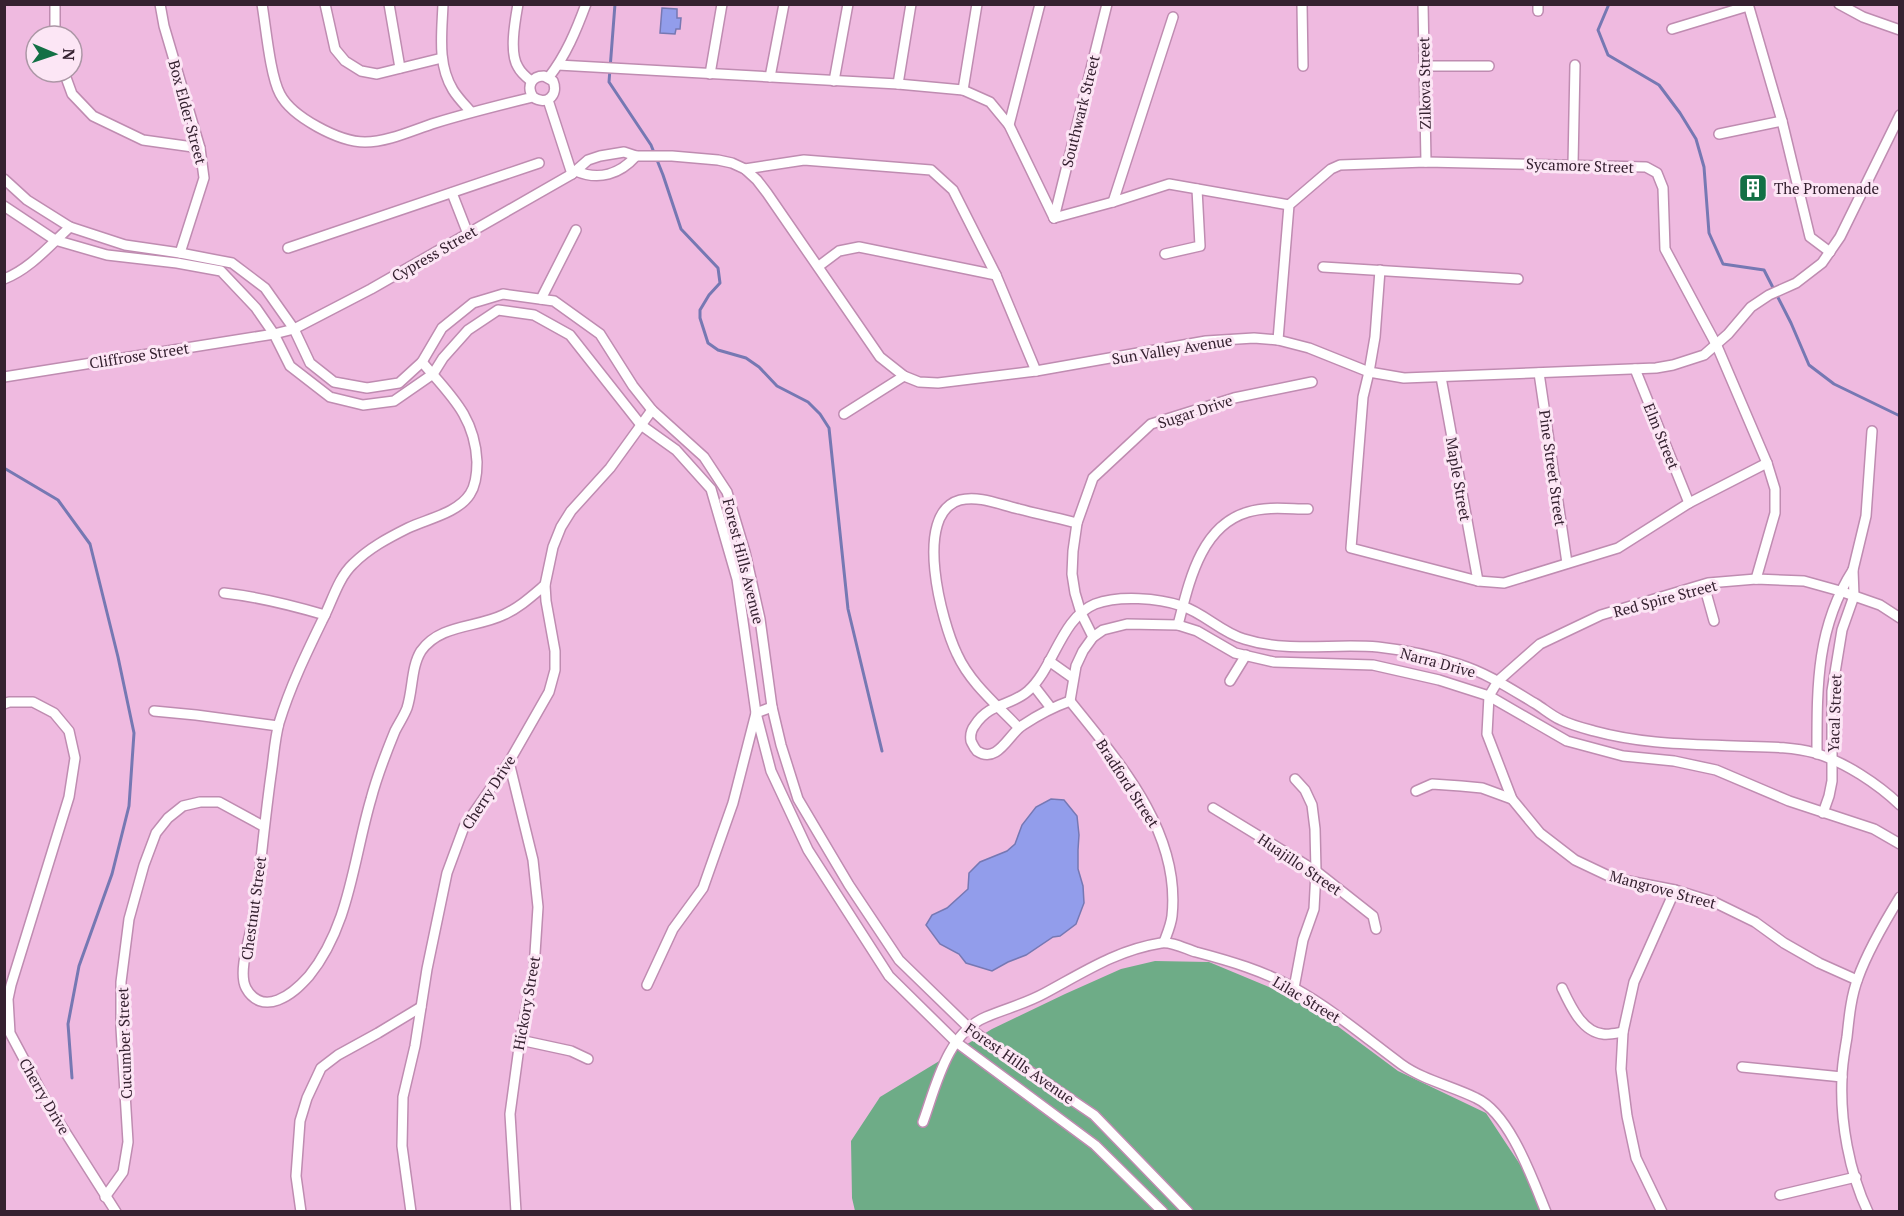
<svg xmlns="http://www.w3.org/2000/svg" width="1904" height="1216" font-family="'PT Serif',serif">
  <rect width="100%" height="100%" fill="#efbae0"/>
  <polygon fill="#6eac87" points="1155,961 1209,962 1305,1002 1398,1071 1486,1113 1525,1172 1541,1211 855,1211 852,1198 851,1141 880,1097 992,1029 1065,994 1121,969"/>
  <g fill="#929deb" stroke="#7678b3" stroke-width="1.5">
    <polygon points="662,8 677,9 677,18 681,18 680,29 676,29 675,34 660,33"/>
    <polygon points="1051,799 1064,800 1077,816 1079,835 1078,850 1078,869 1083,886 1084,903 1076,924 1060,936 1053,937 1026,955 1008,962 992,971 966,963 959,954 940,944 926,925 932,915 947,908 968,889 969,873 980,862 1007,851 1015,844 1022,825 1036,807"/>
  </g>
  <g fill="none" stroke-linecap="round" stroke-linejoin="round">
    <g stroke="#7678b3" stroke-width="3">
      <polyline points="615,4 609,82 651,145 663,175 681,229 718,268 720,283 709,295 700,310 700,318 708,343 718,350 746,358 759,367 777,386 808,402 820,414 829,428 848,609 882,751"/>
      <polyline points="1609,4 1598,30 1608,55 1659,85 1680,113 1696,139 1704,167 1709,233 1723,264 1764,270 1791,323 1809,365 1834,384 1900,416"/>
      <polyline points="4,468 58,500 90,544 118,657 134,733 129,806 112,874 79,966 68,1024 72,1078"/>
    </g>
    <g stroke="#bf8cb1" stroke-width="12">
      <g id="street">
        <polyline points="55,4 55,36"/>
        <polyline points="160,4 164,26 200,148 204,178 180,253"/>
        <path d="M262,4c4,24 8,71 18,90 12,23 59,48 85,48 23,0 48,-12 70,-19 33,-10 65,-18 98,-26 13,9 26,-1 20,-16l-9,-5c-12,0 -18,10 -11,21"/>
        <polyline points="325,4 335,49 345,61 361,71 377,74 442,58"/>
        <polyline points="389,4 400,68"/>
        <path d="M443,4c-1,29 -6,60 10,86 5,8 12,15 18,22"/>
        <path d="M518,4c-3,17 -9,49 0,63 3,6 8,10 13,14"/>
        <polyline points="1302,4 1303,66"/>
        <polyline points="1423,4 1426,162"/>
        <polyline points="1538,4 1538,11"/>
        <polyline points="1748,4 1782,121 1810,237 1830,252"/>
        <polyline points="1839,4 1863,17 1900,30"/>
        <polyline points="1672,29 1748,6"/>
        <polyline points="558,65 898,84 963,90 990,102 1009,125 1054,218"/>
        <polyline points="1424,66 1489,66"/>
        <polyline points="64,72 72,94 93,116 143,140 200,148"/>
        <polyline points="710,74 722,4"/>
        <path d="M549,77c17,-22 27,-46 37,-73"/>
        <polyline points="770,77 784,4"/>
        <polyline points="834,81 848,4"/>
        <polyline points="898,84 911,4"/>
        <polyline points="963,90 977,4"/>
        <polyline points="548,100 572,174"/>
        <polyline points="1009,125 1040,4"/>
        <polyline points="1719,134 1782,121"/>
        <polyline points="1573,164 1575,65"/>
        <polyline points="745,169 804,160 931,170 953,190 996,275 1036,371"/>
        <path d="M576,171c23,10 44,3 60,-15"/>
        <polyline points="4,179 27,200 70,227 125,245 180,253 232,263 265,288 294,329 310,363 334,382 367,388 399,383 422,362 442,328 473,303 503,294 554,301 600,334 633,386 652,410 704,457 727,492 745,552 760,619 772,707 781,745 798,799 849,885 899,960 968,1027 1007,1056 1094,1115 1188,1212"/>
        <polyline points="452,193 468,234"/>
        <polyline points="1113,202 1173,17"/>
        <polyline points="4,206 55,240 107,255 177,263 221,271 256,308 274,334 290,366 330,397 363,405 394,401 433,374 443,358 468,330 498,310 534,315 570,335 641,425 676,450 711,489 737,579 756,713 771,771 808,850 889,976 956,1042 1095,1145 1163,1212"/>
        <polyline points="1054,218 1113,202 1169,184 1289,205"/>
        <polyline points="1054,218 1107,4"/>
        <polyline points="288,248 539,163"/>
        <polyline points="1165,254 1200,246 1197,189"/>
        <polyline points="819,266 839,251 859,247 996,275"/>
        <polyline points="1323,267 1518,279"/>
        <polyline points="1380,270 1375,337 1369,372 1363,397 1351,548 1478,581 1504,583 1618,548 1689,503 1767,463"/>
        <path d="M4,279c26,-10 46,-34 66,-52"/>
        <polyline points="541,299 576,230"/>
        <polyline points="1278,340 1289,205 1331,169 1340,165 1426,162 1646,167 1657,173 1663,188 1665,249 1717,346 1767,463 1775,489 1775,513 1756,579"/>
        <path d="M422,362c28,33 53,54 55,100 0,10 -1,23 -7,32 -12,19 -43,25 -62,34 -20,10 -39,20 -55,36 -15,14 -21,38 -31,57 -16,33 -32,66 -43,102 -4,15 -5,30 -7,45 -7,48 -11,95 -17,143 -3,20 -18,60 -9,77 7,13 19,17 32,12 13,-5 22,-14 31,-24 41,-51 44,-116 62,-177 6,-23 15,-46 24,-68 4,-8 9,-15 12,-23 6,-18 4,-41 14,-57 19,-27 55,-23 82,-36 16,-7 29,-19 42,-30"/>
        <polyline points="1635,369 1689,503"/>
        <polyline points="1539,373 1567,563"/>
        <polyline points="4,377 274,334 294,329 371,289 572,174 588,160 600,156 624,152 636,156 672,156 718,160 732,163 745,169 757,180 767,193 880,357 904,376 919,382 938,383 1036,371 1206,341 1254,338 1278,340 1309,348 1369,372 1404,378 1656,368 1673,365 1704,355 1728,334 1751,307 1769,295 1796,283 1822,263 1840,237 1900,115"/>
        <polyline points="1441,377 1478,581"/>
        <polyline points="844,414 904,376"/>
        <polyline points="1704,585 1714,621"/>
        <path d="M224,593c36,4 67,12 101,22"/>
        <path d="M1178,625c11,-42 22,-99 70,-113 19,-6 41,-3 60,-3"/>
        <polyline points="1093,637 1081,613 1075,593 1072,574 1073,551 1077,523 1093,478 1151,424 1234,398 1312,382"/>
        <polyline points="1049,661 1073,678"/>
        <polyline points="1230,681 1246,655"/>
        <polyline points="1034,686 1051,708"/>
        <path d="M1070,701c-17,6 -32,14 -47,24 -14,8 -25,40 -46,26 -3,-3 -4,-6 -6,-10 -1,-6 0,-11 4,-16 15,-23 35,-18 53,-34 26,-23 33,-73 67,-87 24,-9 63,-6 87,2 22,7 40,27 62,33 44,14 89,4 134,8 27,3 55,9 80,17 29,9 53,25 78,40 8,5 16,12 25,16 10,5 22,8 33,11 48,13 91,13 140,15 27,1 55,0 81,7 30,9 63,31 85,52"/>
        <polyline points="1070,701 1076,666 1083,651 1093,637 1103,630 1127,624 1178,625 1197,631 1235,653 1274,662 1373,665 1439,680 1489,696 1567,741 1623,756 1674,761 1716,770 1789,801 1874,829 1900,844"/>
        <path d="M1070,701c49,61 111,131 102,215 -1,9 -5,18 -8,26"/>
        <polyline points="4,704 9,702 33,702 54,713 69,731 75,758 69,797 11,985 8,999 10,1033 50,1108 116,1212"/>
        <polyline points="154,711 196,715 278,726"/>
        <path d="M1018,727c-21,-22 -48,-44 -61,-73 -15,-31 -45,-141 3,-154 19,-5 41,5 59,9 19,5 38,9 58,14"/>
        <path d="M1817,754c0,-67 -1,-126 36,-184"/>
        <polyline points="509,762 533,860 538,907 534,969 520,1040 510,1114 516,1212"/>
        <polyline points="1416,791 1432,784 1461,786 1482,788 1512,799"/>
        <polyline points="1213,808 1316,871 1373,916 1376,929"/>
        <polyline points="1823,813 1829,796 1832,781 1832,691 1842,630 1854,596 1853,570 1866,516 1872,431"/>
        <polyline points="1857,980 1819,963 1784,943 1755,922 1714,902 1675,890 1613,878 1575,860 1540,833 1512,799 1487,734 1489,696 1498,681 1540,644 1601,615 1708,583 1756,579 1804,581 1840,591 1880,605 1900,618"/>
        <polyline points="647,985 673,929 703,888 733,803 756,713 772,707"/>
        <polyline points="1294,988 1303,940 1314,909 1316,871 1315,829 1312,805 1305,790 1295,779"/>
        <path d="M1562,988c8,17 20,44 41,46 6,1 14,-1 20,-2"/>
        <polyline points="520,1040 571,1051 588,1059"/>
        <polyline points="1742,1067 1842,1077"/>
        <path d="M923,1122c13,-36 24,-89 63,-105 21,-9 39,-13 59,-24 39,-21 72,-43 116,-50 10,-2 25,6 35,9 34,9 68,19 98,36 38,21 72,50 107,76 22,16 51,22 75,34 34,16 56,80 70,114"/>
        <polyline points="1780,1195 1856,1177"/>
        <polyline points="105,1197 123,1172 128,1142 121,1028 121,982 129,919 144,865 156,833 168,818 183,806 200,802 219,802 263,826"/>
        <polyline points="301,1212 296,1176 300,1121 307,1098 321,1068 338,1055 378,1033 421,1007"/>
        <polyline points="411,1212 402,1146 403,1097 415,1046 427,969 447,873 464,827 509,762 549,692 555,670 555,651 546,601 545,585 553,547 561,527 571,511 610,468 652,410"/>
        <polyline points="1662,1212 1636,1158 1627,1116 1621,1069 1623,1032 1634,982 1675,890"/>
        <path d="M1868,1212c-19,-40 -28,-91 -26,-134 0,-14 3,-28 5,-41 2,-19 4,-41 11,-59 10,-28 26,-55 42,-81"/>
      </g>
    </g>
    <use href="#street" stroke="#fff" stroke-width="9"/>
  </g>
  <defs>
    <g id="building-square" transform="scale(1.5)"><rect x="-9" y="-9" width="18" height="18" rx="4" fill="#137045" stroke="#fce6f5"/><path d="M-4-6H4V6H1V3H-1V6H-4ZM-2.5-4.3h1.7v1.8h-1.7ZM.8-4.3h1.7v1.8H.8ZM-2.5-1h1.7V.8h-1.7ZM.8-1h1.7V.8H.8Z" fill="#fff"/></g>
  </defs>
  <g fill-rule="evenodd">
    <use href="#building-square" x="1753" y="188"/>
  </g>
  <g text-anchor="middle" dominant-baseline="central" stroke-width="6" stroke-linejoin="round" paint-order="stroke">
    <g font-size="15" fill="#352130" stroke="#fce6f5">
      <text transform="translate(1424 83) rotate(-91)">Zilkova Street</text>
      <text transform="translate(1080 111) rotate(-76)">Southwark Street</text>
      <text transform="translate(188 112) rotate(75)">Box Elder Street</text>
      <text transform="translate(1580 165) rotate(2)">Sycamore Street</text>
      <text transform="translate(434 253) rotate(-30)">Cypress Street</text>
      <text transform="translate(1172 349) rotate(-9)">Sun Valley Avenue</text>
      <text transform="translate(139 355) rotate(-9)">Cliffrose Street</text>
      <text transform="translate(1195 411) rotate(-18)">Sugar Drive</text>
      <text transform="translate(1662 436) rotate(68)">Elm Street</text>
      <text transform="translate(1553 468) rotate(82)">Pine Street Street</text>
      <text transform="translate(1459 479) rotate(80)">Maple Street</text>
      <text transform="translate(744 561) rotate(76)">Forest Hills Avenue</text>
      <text transform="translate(1665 598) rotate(-15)">Red Spire Street</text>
      <text transform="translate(1438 662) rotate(15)">Narra Drive</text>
      <text transform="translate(1834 713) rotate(-88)">Yacal Street</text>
      <text transform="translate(1128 783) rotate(57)">Bradford Street</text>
      <text transform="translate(488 792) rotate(-57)">Cherry Drive</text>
      <text transform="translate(1300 864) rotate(34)">Huajillo Street</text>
      <text transform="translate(1663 889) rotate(15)">Mangrove Street</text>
      <text transform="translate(253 908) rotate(-82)">Chestnut Street</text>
      <text transform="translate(1307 999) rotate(31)">Lilac Street</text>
      <text transform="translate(526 1003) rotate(-80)">Hickory Street</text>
      <text transform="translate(124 1043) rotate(-92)">Cucumber Street</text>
      <text transform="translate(1020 1063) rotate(35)">Forest Hills Avenue</text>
      <text transform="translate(45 1096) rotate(60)">Cherry Drive</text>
    </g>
    <g font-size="15" fill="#352130" stroke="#fce6f5" text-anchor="start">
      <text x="1774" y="188">The Promenade</text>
    </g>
  </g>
  <rect width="1904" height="1216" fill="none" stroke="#352130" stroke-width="12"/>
  <g transform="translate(54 54) rotate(92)"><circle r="28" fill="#fce6f5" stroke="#ac97a6" stroke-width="1.5"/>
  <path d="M0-4.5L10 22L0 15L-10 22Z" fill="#137045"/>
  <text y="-9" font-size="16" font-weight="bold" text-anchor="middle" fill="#352130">N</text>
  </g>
</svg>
